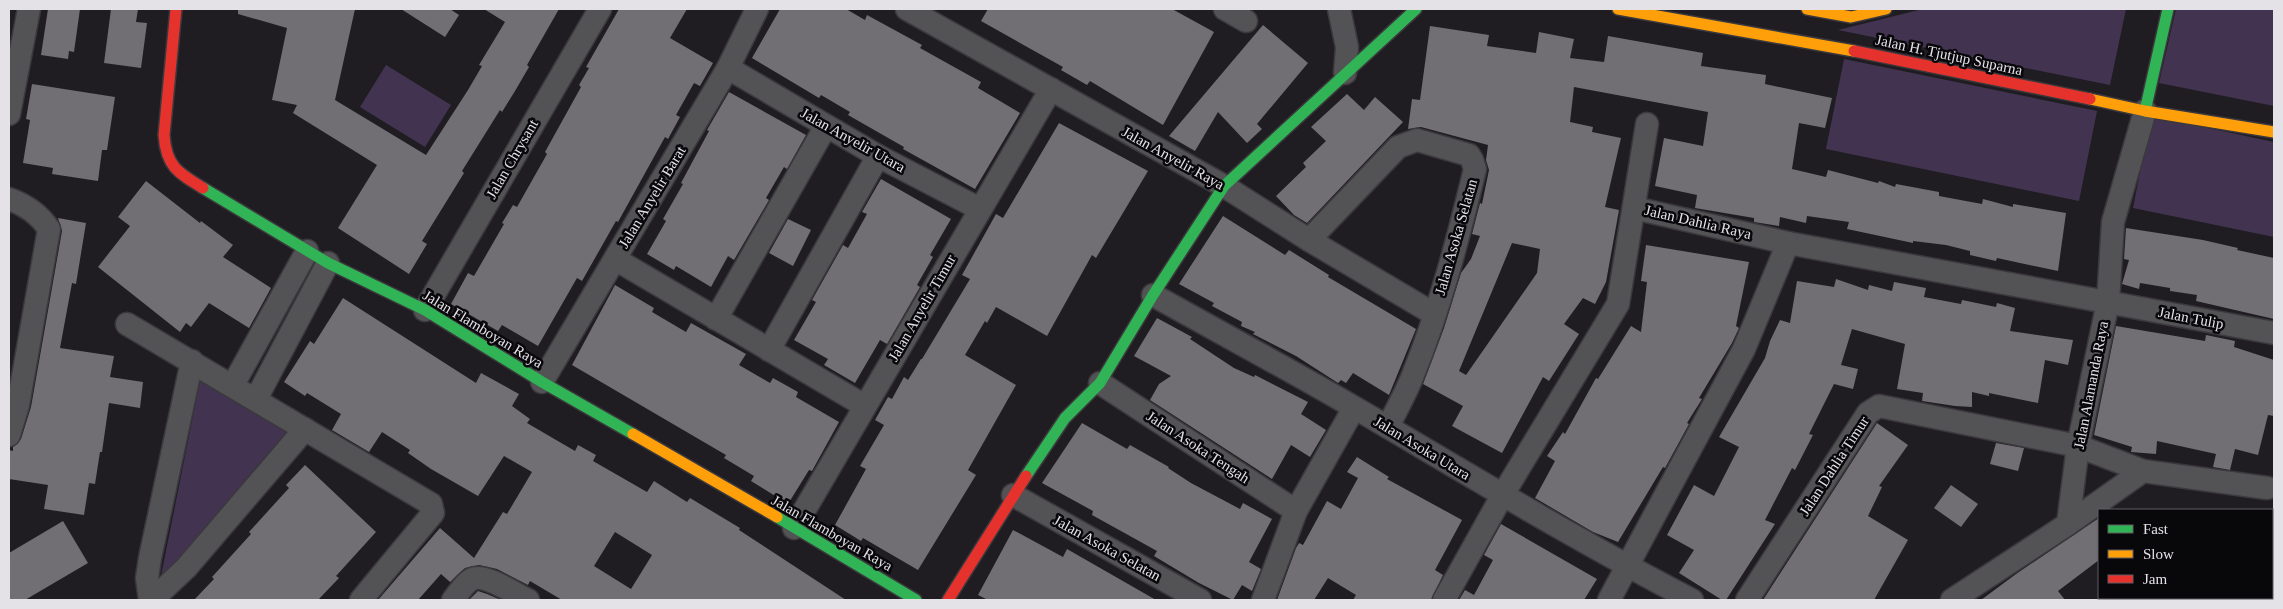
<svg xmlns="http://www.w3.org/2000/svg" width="2283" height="609" font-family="'Times New Roman',serif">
  <rect width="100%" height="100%" fill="#1f1d22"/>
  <g fill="#423451">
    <polygon points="1923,9 2126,9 2110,85 1838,30"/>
    <polygon points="2176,9 2274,9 2274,106 2159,83"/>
    <polygon points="1844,59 2097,111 2079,201 1826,149"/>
    <polygon points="386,65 451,105 425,147 360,107"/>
    <polygon points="2151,116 2274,142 2274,237 2133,208"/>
    <polygon points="200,381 287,431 160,581"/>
  </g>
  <g fill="#716f73" fill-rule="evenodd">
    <polygon points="48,9 80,9 74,52 69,51 68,59 41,55"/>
    <polygon points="111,9 138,9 136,22 147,23 141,68 104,63"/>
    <polygon points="238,9 355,9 335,100 426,155 468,90 482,66 479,65 505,22 484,9 559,9 527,65 529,67 515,91 502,112 500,110 462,171 464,173 422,241 427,244 409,274 338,228 377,165 293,113 297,105 272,100 287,28 238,14"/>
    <polygon points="401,9 450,9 459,15 445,37"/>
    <polygon points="619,9 687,9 670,38 713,63 700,86 694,83 676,115 680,117 668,139 665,137 618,222 616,221 582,281 577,278 538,346 502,325 498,331 451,304 468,273 474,276 504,224 502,223 513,205 517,207 547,154 545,152 581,87 579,85 589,68 586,67"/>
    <polygon points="780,9 846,9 865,20 867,15 922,45 920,48 981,82 978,88 1020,113 975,189 903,149 904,147 848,115 850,112 821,95 819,98 752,58"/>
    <polygon points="988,9 1172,9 1214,32 1163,125 1090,81 1087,85 1061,70 1063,67 981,21"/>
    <polygon points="1263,25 1308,63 1257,124 1262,129 1247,143 1218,112 1195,151 1169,136"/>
    <path d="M1430,26l59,9 -2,11 49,7 3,-21 35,7 -4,19 34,4 4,-26 95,17 -2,13 65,9 -1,9 67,14 -7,30 -26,-5 -7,46 34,8 2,-7 50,13 1,-2 16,6 1,-3 43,8v4l43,8 1,-5 30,8v-3l53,9 -8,58 -61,-13 -1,3 -26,-6v-4l-24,-6 -33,-4v2l-66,-14 2,-7 -42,-6 -1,7 -26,-6 -1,9 -25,-4v-4l-59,-10 2,-13 -42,-9 9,-48 39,8 5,-34 -134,-25 -4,35 23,5 -1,5 29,6 -16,69 14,3 -13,72 -11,22 -12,-6 -19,26 15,10 -30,47 -6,-4 -41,76 -50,-27 11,-20 -40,-22 21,-56 17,-55 10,-14 9,-23 -8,-2 8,-31 2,1 7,-34 -3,-10 2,-15 -67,-18 -13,2 4,-30 8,1zM1512,243l28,6 -3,24 -71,102 -7,-4z"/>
    <polygon points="32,84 115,97 107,150 102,150 98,181 52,174 53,168 23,163 30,120 26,119"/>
    <polygon points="729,92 806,135 787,169 784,167 766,198 769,200 734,260 728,256 711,287 676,266 674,270 647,254 666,221 663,219 683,184 681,183 709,131 707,130"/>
    <polygon points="1347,94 1364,110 1375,97 1403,122 1307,223 1294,215 1276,196 1306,167 1303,163 1326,141 1311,127"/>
    <polygon points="1059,123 1148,171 1096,258 1092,255 1047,336 996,307 987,323 985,321 965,355 1016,385 968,470 976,475 918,570 863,538 861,541 835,525 866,469 860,466 884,425 875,420 888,397 892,399 904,377 908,380 921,359 922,359 970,279 962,275 996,214 1003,218"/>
    <polygon points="881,179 951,219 930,255 933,257 917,285 920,287 887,344 880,340 855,383 824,365 828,359 794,340 816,302 812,300 843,245 848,248 867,214 862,212"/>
    <polygon points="146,181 200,223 201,221 233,245 223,257 271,288 249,328 209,303 191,327 186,323 180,332 98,267 130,226 118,217"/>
    <polygon points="1223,216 1285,255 1289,250 1329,275 1328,277 1416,329 1389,395 1353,373 1346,383 1341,380 1338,383 1296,356 1253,334 1255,332 1241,326 1242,322 1212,306 1214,303 1179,284"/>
    <polygon points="58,218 86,223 76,284 72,283 60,348 114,356 110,377 143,382 140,408 109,403 102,452 100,452 95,484 89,483 84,515 44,509 48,485 9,479 9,450 13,451 13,447 21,439 31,407 62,231"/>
    <polygon points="788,219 811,230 793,266 769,253"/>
    <polygon points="2126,228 2203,240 2238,248 2237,250 2274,258 2274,319 2196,301 2197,295 2170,291 2170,288 2140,283 2139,289 2122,284 2129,260 2124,259"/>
    <polygon points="1646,245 1749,262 1736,326 1739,328 1732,343 1699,398 1702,399 1687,423 1689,424 1665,468 1663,467 1618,542 1593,532 1535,498 1555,461 1547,456 1563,432 1565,434 1596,378 1598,379 1631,326 1641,332 1647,282 1641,281"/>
    <polygon points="1836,279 1868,290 1869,285 1892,291 1894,282 1926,288 1924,297 1961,304 1962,300 1996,307 1997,303 2015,308 2010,331 2073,340 2068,365 2045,360 2038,403 1989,393 1989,396 1972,392 1972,407 1955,406 1922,401 1923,393 1897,389 1905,344 1852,329 1841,365 1858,369 1853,389 1834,384 1809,434 1813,435 1795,470 1792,468 1765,520 1775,524 1726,600 1722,600 1679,573 1694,550 1667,535 1694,485 1714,496 1739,447 1719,437 1765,358 1770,341 1780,320 1790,323 1797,281 1834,287"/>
    <polygon points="615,285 654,308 652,312 686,332 691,323 746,354 739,365 770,383 773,378 798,392 796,397 839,422 812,471 809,470 788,504 751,481 754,476 724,458 726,455 572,365"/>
    <path d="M343,298l133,85 5,-10 38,21 -7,12 18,13 -3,4 48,28 3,-6 18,10 -3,6 54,31 7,-11 33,21 3,-4 50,30 -1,2 107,70h-284l-32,-19 -2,4 -31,-16 -18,-4 -14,3 -15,14 -9,-8 -23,26h-40l62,-72 34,30 29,-46 4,2 25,-42 -28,-16 -26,40 -47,-27 -23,-16 2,-3 -28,-18 -13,20 -37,-22 9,-16 -34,-21 -2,3 -21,-14 26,-41 4,3zM615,532l37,23 -21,34 -37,-23z"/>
    <polygon points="1157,318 1192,337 1190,339 1234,368 1254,377 1255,375 1308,402 1301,414 1326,430 1310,457 1291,445 1272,479 1150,400 1159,384 1171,376 1134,356"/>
    <polygon points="2116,326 2205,341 2206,335 2235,341 2234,347 2274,360 2274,416 2268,415 2258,455 2235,449 2230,470 2213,467 2216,454 2157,441 2156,454 2131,452 2132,447 2094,435"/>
    <polygon points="1082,423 1127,449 1130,445 1169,467 1168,468 1191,483 1240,509 1243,503 1272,519 1249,562 1261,569 1252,591 1242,585 1233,600 1199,583 1154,556 1157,551 1092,515 1093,511 1042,483"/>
    <polygon points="1877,423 1908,445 1879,486 1882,487 1868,516 1908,540 1874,600 1763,600"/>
    <polygon points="1996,443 2024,448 2018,471 1990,464"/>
    <polygon points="1357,457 1389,477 1387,479 1462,520 1435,570 1443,575 1431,600 1353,600 1356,595 1328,578 1314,600 1277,600 1296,548 1299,543 1303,545 1327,501 1341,509 1358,478 1347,472"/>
    <polygon points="305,465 376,532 336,576 339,578 318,600 194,600 214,579 212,577 251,534 249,532 289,488 286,485"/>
    <polygon points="1951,485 1978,504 1961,527 1934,508"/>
    <polygon points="2099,518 2099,560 2058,591 2065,600 1981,600 2016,574"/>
    <polygon points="63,521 88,563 25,600 9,600 9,553"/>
    <polygon points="1501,524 1597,579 1584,600 1459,600 1465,590 1474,595 1493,560 1484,555"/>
    <polygon points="1013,530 1063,557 1067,549 1156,600 988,600 978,595"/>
    <polygon points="478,591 487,594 501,600 470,599"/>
  </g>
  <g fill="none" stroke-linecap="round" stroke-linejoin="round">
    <g stroke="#3b393d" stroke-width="25">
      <g id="street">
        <polyline points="907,9 1224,186 1309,240 1434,314"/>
        <polyline points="1225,9 1246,21"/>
        <polyline points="1339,9 1347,47 1345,73"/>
        <polyline points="728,68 878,156 980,209"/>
        <polyline points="9,114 29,9"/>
        <path d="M9,199c17,6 30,15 40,30l-31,176 -9,30"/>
        <polyline points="1634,208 1788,243 2274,333"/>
        <path d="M1309,240l89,-93 19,-7 52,15 3,5 3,9c-17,70 -35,139 -62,206 -7,18 -17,35 -25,52"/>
        <polyline points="615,259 865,406"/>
        <path d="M1153,295c68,38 137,75 204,114 111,65 221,132 335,191"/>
        <polyline points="425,310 600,9"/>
        <polyline points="716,319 826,126"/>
        <polyline points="127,324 431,504 433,513 361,600"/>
        <polyline points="769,350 878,156"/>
        <polyline points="542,382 728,68 757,9"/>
        <polyline points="1100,383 1296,511"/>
        <polyline points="233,385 307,251"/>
        <polyline points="256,399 328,263"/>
        <polyline points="1013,495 1200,600"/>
        <polyline points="2068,524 2143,471"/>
        <polyline points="794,528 1051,89"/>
        <polyline points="150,600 147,578 150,558 192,361"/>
        <polyline points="152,600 186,568 305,429"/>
        <path d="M453,600c5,-6 11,-17 19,-21 13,-6 43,15 56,21"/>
        <polyline points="1263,600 1296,511 1354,408"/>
        <polyline points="1444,600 1502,496 1618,304 1647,124"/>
        <polyline points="1609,600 1744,349 1788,243"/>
        <polyline points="1747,600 1868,413 1879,406 2078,446 2143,471 2267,488"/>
        <polyline points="1952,600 2068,524 2078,446 2108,302 2113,222 2145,111"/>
      </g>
    </g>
    <g stroke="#3b393d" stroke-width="14">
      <g id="fast">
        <polyline points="2145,111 2168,9"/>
        <polyline points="203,188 328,263 425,310 542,382 633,434"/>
        <polyline points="1026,476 1065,418 1100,383 1153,295 1224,186 1416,9"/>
        <polyline points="777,517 916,600"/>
      </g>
    </g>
    <g stroke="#3b393d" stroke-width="14">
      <g id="slow">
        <polyline points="1618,9 1854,51"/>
        <polyline points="1807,9 1851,17 1886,9"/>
        <polyline points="2090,99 2145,111 2274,132"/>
        <polyline points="633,434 777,517"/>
      </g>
    </g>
    <g stroke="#3b393d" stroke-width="14">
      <g id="jam">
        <path d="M176,9l-12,126c2,31 14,38 39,53"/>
        <polyline points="1854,51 2090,99"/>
        <polyline points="948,600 1026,476"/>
      </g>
    </g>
    <use href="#street" stroke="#535254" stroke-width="22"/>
    <use href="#fast" stroke="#30b455" stroke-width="11"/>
    <use href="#slow" stroke="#ff9f0a" stroke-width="11"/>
    <use href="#jam" stroke="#e5322d" stroke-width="11"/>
  </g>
  <g text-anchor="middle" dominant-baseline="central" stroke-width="5" stroke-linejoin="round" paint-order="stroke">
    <g font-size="15" fill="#e4e1e7" stroke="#08070a">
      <text transform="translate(1949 55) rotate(12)">Jalan H. Tjutjup Suparna</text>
      <text transform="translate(853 140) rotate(29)">Jalan Anyelir Utara</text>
      <text transform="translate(1173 158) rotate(29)">Jalan Anyelir Raya</text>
      <text transform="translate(512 159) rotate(-60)">Jalan Chrysant</text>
      <text transform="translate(652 197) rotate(-59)">Jalan Anyelir Barat</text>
      <text transform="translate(1698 222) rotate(13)">Jalan Dahlia Raya</text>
      <text transform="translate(1456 237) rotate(-74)">Jalan Asoka Selatan</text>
      <text transform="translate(922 308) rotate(-60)">Jalan Anyelir Timur</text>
      <text transform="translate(2191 318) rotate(11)">Jalan Tulip</text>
      <text transform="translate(483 329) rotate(31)">Jalan Flamboyan Raya</text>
      <text transform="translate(2091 385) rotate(-79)">Jalan Alamanda Raya</text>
      <text transform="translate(1198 447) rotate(33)">Jalan Asoka Tengah</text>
      <text transform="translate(1422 448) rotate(31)">Jalan Asoka Utara</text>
      <text transform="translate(1834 466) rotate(-57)">Jalan Dahlia Timur</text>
      <text transform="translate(832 533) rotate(30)">Jalan Flamboyan Raya</text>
      <text transform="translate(1107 548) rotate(29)">Jalan Asoka Selatan</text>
    </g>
  </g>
  <rect width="2283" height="609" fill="none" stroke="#e4e1e7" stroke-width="20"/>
  <rect x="2098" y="509" width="175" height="90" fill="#08070a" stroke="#605e62"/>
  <rect x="2108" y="525" width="25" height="8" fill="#30b455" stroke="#605e62"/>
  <text x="2143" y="534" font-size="15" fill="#e4e1e7">Fast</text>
  <rect x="2108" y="550" width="25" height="8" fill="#ff9f0a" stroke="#605e62"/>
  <text x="2143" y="559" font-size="15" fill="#e4e1e7">Slow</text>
  <rect x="2108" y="575" width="25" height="8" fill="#e5322d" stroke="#605e62"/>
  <text x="2143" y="584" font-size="15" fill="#e4e1e7">Jam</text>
</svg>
